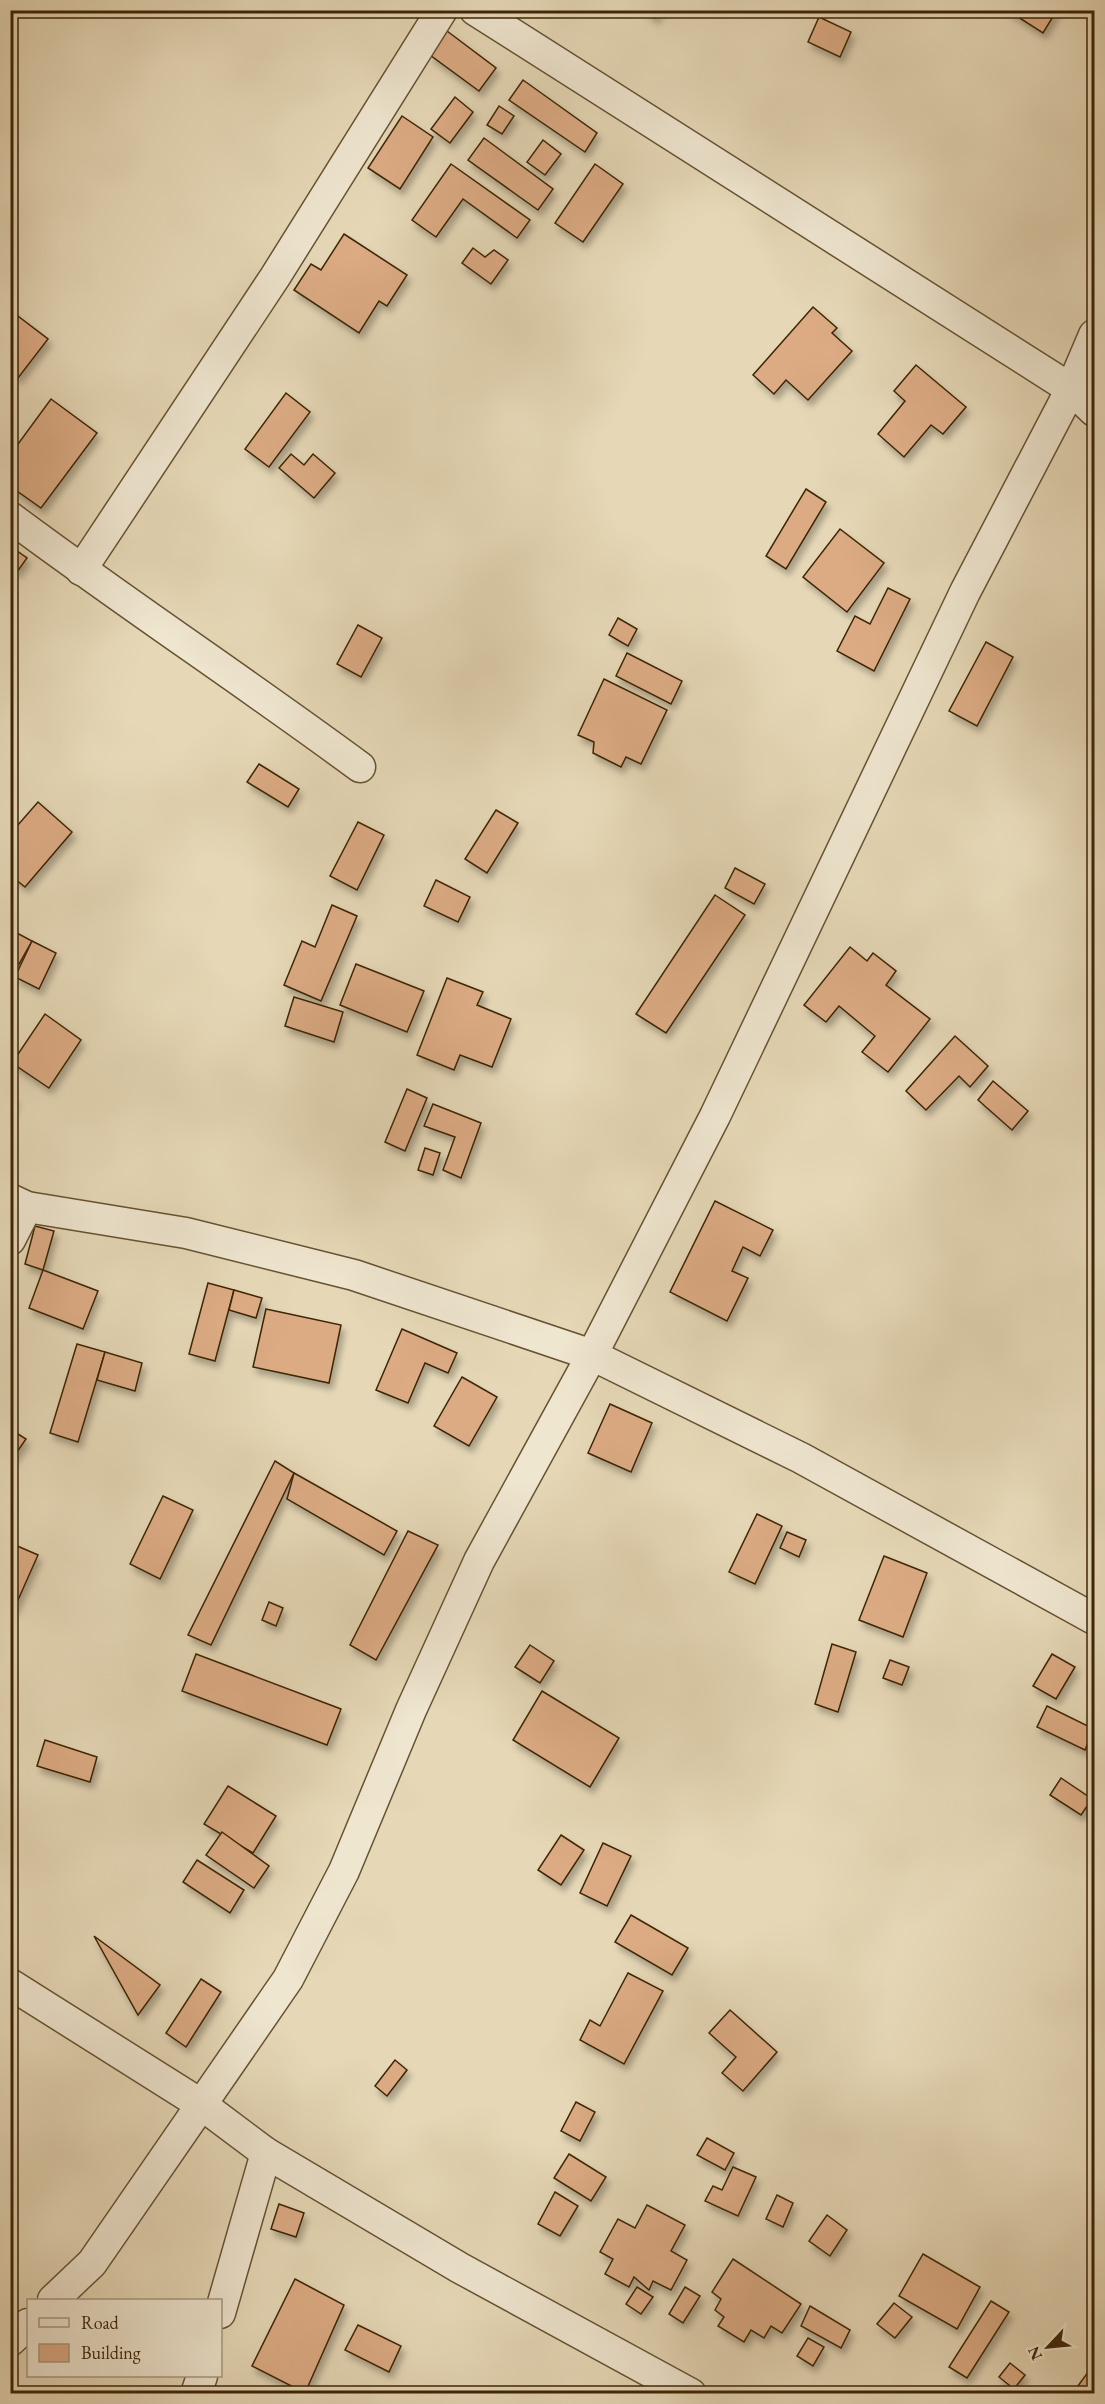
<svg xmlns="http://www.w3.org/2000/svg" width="1105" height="2404" font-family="'EB Garamond',serif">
  <defs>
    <filter id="shadow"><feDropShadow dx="3.5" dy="6" stdDeviation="3" flood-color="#0004"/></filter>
  </defs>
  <rect width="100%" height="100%" fill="#e6d8b7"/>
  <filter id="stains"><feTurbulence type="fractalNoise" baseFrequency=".00333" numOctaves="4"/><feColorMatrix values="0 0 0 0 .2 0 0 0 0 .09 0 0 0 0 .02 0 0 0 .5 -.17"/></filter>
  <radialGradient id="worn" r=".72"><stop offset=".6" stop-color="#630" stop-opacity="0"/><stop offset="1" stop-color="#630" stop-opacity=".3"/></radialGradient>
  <g fill="#dcab84" stroke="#3c2506" stroke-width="1.5" filter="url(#shadow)">
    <polygon points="645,10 660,10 655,18"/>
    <polygon points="1007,10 1057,10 1043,33"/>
    <polygon points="819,17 851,32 840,57 808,42"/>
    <polygon points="447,31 496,68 479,91 430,55"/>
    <polygon points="523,80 597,133 585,152 509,100"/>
    <polygon points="455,97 473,112 450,143 431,129"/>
    <polygon points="499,106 514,116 502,134 487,125"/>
    <polygon points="402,116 433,137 400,189 368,168"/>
    <polygon points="484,138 553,189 538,210 468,160"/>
    <polygon points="543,140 561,154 545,175 527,162"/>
    <polygon points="451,164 530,220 517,238 463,199 436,237 412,220"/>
    <polygon points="595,164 623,184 583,242 555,223"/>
    <polygon points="344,234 407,275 387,306 379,301 359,333 294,290 311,264 321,270"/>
    <polygon points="473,248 485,257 494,250 508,260 491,284 462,263"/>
    <polygon points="813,307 837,328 832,333 852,351 808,400 786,380 774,394 753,375"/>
    <polygon points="10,310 48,339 18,378 10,372"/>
    <polygon points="916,365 966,407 943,434 931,425 904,457 878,434 905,401 894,391"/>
    <polygon points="286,393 310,412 269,467 245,449"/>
    <polygon points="51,399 97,433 41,508 10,486 10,455"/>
    <polygon points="291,454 304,465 313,454 335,473 314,498 279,468"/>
    <polygon points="806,489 826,502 786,569 766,556"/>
    <polygon points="840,529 884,563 847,612 803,577"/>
    <polygon points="10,546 27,558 17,572 10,567"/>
    <polygon points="888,588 910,599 874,671 837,651 855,616 870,624"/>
    <polygon points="618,618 637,629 628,646 609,635"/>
    <polygon points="358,625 382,638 361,677 337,664"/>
    <polygon points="986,642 1013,657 977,726 949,711"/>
    <polygon points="627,653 682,681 671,704 616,676"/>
    <polygon points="604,679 667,710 641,764 626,757 621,767 593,753 594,742 578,735"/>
    <polygon points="259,764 299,789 288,807 247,782"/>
    <polygon points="38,802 72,832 25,887 10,875 10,834"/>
    <polygon points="496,810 518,823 487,873 465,859"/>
    <polygon points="358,822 384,835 357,890 330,876"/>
    <polygon points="735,868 765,884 754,904 725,888"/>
    <polygon points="436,880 470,897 458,922 424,906"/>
    <polygon points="715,895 745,915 666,1033 636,1014"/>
    <polygon points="332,905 357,916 321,1001 284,985 302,941 315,947"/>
    <polygon points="15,932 32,941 19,964 10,959 10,940"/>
    <polygon points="32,941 56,953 39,989 15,977"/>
    <polygon points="850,947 867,961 873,953 896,971 886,985 930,1019 888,1072 862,1052 875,1036 839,1006 826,1022 804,1005"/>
    <polygon points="356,964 424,991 407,1032 340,1005"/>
    <polygon points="447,978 483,992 477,1005 511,1019 492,1067 460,1055 454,1070 417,1055"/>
    <polygon points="294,997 343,1012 334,1042 285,1026"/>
    <polygon points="45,1014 81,1040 49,1088 12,1063"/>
    <polygon points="955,1036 988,1066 970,1087 959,1076 926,1110 906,1091"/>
    <polygon points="993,1081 1028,1111 1012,1130 978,1100"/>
    <polygon points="407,1089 427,1098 405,1151 385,1142"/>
    <polygon points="10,1097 15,1098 10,1115"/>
    <polygon points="433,1104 481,1123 461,1178 443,1170 455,1137 424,1126"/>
    <polygon points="425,1148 440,1153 433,1175 418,1170"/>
    <polygon points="715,1201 773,1230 760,1256 743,1247 732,1271 748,1278 727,1321 670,1292"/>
    <polygon points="35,1226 54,1231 43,1270 25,1264"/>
    <polygon points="43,1270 98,1291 83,1329 29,1308"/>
    <polygon points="208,1283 234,1290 215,1361 189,1354"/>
    <polygon points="234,1290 262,1298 256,1318 229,1310"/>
    <polygon points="1094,1294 1094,1306 1089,1302"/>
    <polygon points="266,1309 341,1325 329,1383 253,1367"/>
    <polygon points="402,1329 457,1353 448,1373 425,1363 408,1403 376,1390"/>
    <polygon points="77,1344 105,1352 78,1442 50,1433"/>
    <polygon points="105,1352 142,1363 135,1391 97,1380"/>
    <polygon points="462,1377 497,1397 469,1446 434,1426"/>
    <polygon points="610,1404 652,1423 631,1472 588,1453"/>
    <polygon points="10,1429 26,1439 10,1462"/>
    <polygon points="275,1461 294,1473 211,1645 188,1635"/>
    <polygon points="294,1473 397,1531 384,1555 287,1499"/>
    <polygon points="163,1496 193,1510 160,1579 130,1564"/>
    <polygon points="757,1514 782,1526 755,1584 729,1572"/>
    <polygon points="408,1531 438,1545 376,1660 350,1645"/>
    <polygon points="787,1532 806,1540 799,1557 780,1548"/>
    <polygon points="15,1545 38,1555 14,1609 10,1607 10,1554"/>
    <polygon points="884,1556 927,1573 903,1637 859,1620"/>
    <polygon points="269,1602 283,1608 276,1626 262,1620"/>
    <polygon points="832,1644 856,1652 838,1712 815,1704"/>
    <polygon points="530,1645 554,1661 540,1683 515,1667"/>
    <polygon points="196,1654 341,1709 327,1745 182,1691"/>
    <polygon points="1052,1654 1075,1667 1056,1699 1033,1686"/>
    <polygon points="890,1660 909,1667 902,1685 883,1678"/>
    <polygon points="542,1691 619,1738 590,1787 513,1740"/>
    <polygon points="1047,1706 1094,1729 1085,1750 1037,1727"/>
    <polygon points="45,1740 97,1757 90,1782 37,1766"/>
    <polygon points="1061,1778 1092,1799 1081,1815 1050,1795"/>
    <polygon points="228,1786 276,1816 253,1853 204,1824"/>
    <polygon points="1094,1814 1094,1828 1088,1823"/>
    <polygon points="222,1832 269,1866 254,1888 206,1855"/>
    <polygon points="561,1835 584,1850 561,1885 538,1870"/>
    <polygon points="603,1843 631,1856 607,1906 580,1893"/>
    <polygon points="197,1860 244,1890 230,1913 183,1882"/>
    <polygon points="631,1915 688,1948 672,1975 615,1942"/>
    <polygon points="94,1936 160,1985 138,2015"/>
    <polygon points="628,1973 663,1991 624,2064 580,2040 590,2020 600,2026"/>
    <polygon points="201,1979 221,1992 186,2047 166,2033"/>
    <polygon points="730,2010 777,2052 743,2091 722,2073 736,2057 709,2033"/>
    <polygon points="395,2060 407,2070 387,2096 375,2086"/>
    <polygon points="576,2102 595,2112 580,2141 561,2131"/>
    <polygon points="707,2138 734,2153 725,2170 697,2155"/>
    <polygon points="569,2154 606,2177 591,2201 554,2178"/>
    <polygon points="733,2167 756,2177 738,2216 705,2201 713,2186 722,2190"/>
    <polygon points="555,2192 578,2206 560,2236 538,2224"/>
    <polygon points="777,2195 793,2203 783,2227 766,2219"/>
    <polygon points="279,2204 304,2213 296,2237 271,2229"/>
    <polygon points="647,2205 685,2225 671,2251 687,2260 671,2290 653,2281 649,2290 634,2277 629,2287 605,2274 613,2259 600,2252 618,2219 635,2228"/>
    <polygon points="827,2215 847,2230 830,2256 809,2241"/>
    <polygon points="923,2254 980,2287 957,2329 899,2296"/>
    <polygon points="733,2259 801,2304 782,2333 771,2326 764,2338 751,2330 744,2342 718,2326 724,2317 715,2310 721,2299 712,2292"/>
    <polygon points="295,2279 344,2305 305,2393 252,2366"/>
    <polygon points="637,2287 653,2297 641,2314 626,2304"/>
    <polygon points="685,2287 700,2296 683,2323 669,2314"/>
    <polygon points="991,2301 1009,2312 967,2378 949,2367"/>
    <polygon points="894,2303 912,2317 895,2338 877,2324"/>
    <polygon points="810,2306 850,2330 841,2348 801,2326"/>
    <polygon points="358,2325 401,2346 389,2372 345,2350"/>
    <polygon points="808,2338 824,2347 813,2366 797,2356"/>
    <polygon points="1010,2363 1025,2375 1014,2389 999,2377"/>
    <polygon points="1094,2364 1094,2394 1072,2394"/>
  </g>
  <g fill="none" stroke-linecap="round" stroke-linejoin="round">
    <g stroke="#665232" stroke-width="33">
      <g id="street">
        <polyline points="475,10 1071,389 1094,411"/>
        <path d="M10,517c115,86 235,165 350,250"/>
        <polyline points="81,570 275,277 442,10"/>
        <polyline points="10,1199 27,1207 186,1233 354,1275 592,1355 801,1458 1094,1619"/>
        <polyline points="10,1240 27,1207"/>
        <polyline points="10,1984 202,2105 266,2153 460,2268 691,2394"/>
        <polyline points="53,2300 92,2263 288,1979 344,1871 411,1710 479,1561 592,1355 715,1116 965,592 1071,389 1094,335"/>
        <polyline points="220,2313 266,2153"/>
        <polyline points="10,2341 28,2324"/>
        <polyline points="196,2394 202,2376"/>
      </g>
    </g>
    <use href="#street" stroke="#efe6d0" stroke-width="30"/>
  </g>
  <rect width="1105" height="2404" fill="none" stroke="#e6d8b7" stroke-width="36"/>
  <rect x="12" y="12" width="1081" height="2380" fill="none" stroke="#3c2506" stroke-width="3"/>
  <rect x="18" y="18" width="1069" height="2368" fill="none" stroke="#3c2506" stroke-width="1.5"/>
  <rect x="27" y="2299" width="195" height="78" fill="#efe6d0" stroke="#a7997f" stroke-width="1.5"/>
  <rect x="39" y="2318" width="30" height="9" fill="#efe6d0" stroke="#a7997f" stroke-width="1.5"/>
  <text x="81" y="2329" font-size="18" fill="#3c2506">Road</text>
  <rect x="39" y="2344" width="30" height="18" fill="#dcab84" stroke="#a7997f" stroke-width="1.5"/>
  <text x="81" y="2359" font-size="18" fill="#3c2506">Building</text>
  <g transform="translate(1048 2347) rotate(244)" stroke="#efe6d0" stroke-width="4.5" paint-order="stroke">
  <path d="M0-4.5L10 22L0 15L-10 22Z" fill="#3c2506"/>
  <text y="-9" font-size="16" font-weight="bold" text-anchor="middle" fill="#3c2506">N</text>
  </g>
  <rect width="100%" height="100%" filter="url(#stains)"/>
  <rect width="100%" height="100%" fill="url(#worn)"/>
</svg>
